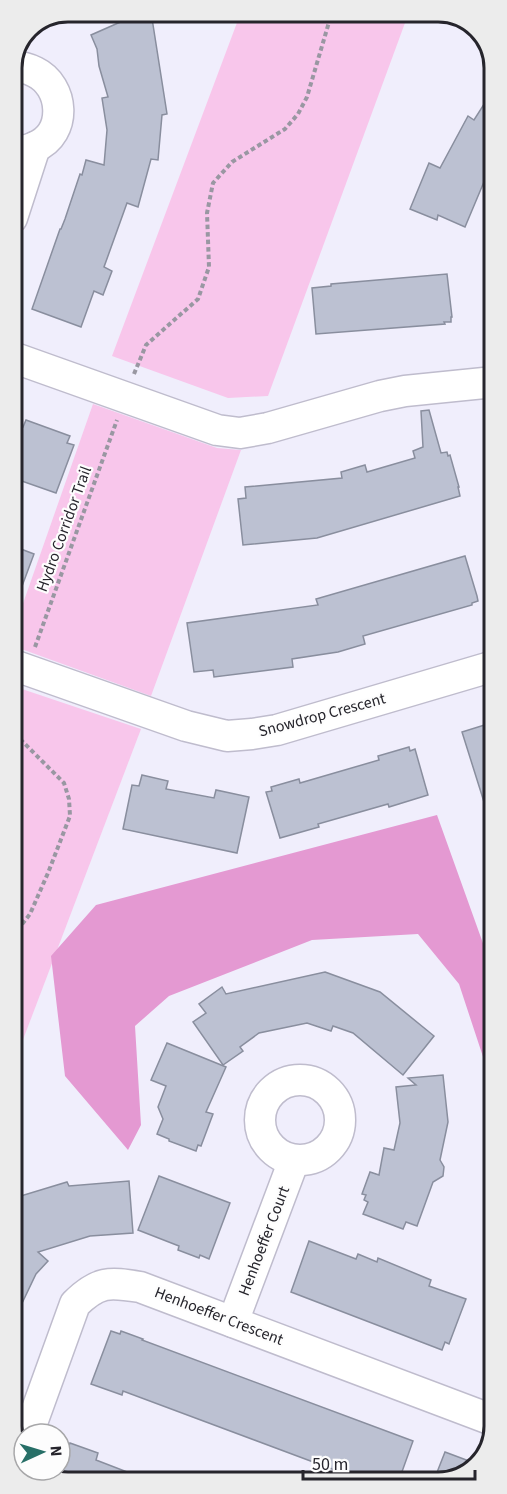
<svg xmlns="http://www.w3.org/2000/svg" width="507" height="1494" font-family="'Source Sans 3',sans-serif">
  <rect width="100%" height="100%" fill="#f0eefc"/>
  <g fill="#f8c6eb">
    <polygon points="241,12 409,12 268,396 228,398 112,356"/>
    <polygon points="93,404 217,448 241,450 151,696 13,646 13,632"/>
    <polygon points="13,686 141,729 13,1066"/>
  </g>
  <polygon fill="#e499d2" points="437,815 494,974 495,1084 491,1081 459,984 418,934 312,940 169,996 135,1026 141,1125 128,1150 65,1076 51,956 96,905"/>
  <g fill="#bcc1d2" stroke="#898e9e" stroke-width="1.5">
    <polygon points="143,12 151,12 167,114 162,115 158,160 151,159 138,207 127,203 104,267 112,271 103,295 94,291 81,327 32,309 60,229 61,229 65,219 80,174 82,175 86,160 104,165 107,130 102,98 108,97 99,66 97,49 91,35"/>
    <polygon points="493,90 493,181 486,177 465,227 438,215 437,220 410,209 429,163 440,168 468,116 474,120"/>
    <polygon points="447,274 452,317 451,317 451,322 444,322 445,324 316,334 312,288 331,286 331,284"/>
    <polygon points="429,410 441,453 447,452 448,456 450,455 459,487 458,487 460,496 317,538 243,545 238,499 246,498 245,487 342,478 341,472 365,465 367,472 415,458 413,451 423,447 421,411"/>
    <polygon points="26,420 70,436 67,443 74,445 56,493 13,478 13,423 23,427"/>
    <polygon points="13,546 34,554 15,605 13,605"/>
    <polygon points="465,556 477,596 478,601 472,603 472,605 363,636 365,644 338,652 292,659 293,667 214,677 213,670 194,672 187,623 318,605 316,599"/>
    <polygon points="494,722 494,820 490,821 462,732"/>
    <polygon points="409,747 410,751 415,749 428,795 389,807 388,804 318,824 319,827 280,838 266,792 272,791 271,787 299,779 300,783 379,760 378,756"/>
    <polygon points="142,775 168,781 166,789 214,798 216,790 249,797 237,853 123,829 132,785 139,786"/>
    <polygon points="325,972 380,992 434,1036 403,1075 353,1033 333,1026 331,1031 307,1023 259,1033 240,1047 243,1051 223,1065 193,1022 206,1013 199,1004 222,987 226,994"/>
    <polygon points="167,1043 226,1067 206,1112 213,1114 201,1146 198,1145 196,1151 169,1141 169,1139 157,1134 163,1119 158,1107 166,1086 151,1080"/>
    <polygon points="443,1075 448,1122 440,1160 444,1167 443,1176 433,1182 417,1226 406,1222 403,1229 363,1214 368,1202 364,1200 366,1195 362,1194 370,1172 379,1175 384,1148 394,1150 400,1123 396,1087 416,1085 408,1078"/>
    <polygon points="159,1176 230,1203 209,1259 200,1255 199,1258 178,1250 179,1246 138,1230"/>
    <polygon points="129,1181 133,1233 90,1236 38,1252 48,1261 36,1274 14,1320 14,1198 67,1182 69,1186"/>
    <polygon points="309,1241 356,1259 358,1254 377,1262 378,1258 431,1280 429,1286 466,1299 449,1344 445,1342 442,1350 291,1292"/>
    <polygon points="111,1331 120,1334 121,1331 143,1339 142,1340 413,1441 399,1480 364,1481 123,1391 122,1395 91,1384"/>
    <polygon points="70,1443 98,1453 96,1460 148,1480 147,1481 65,1482 57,1479"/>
    <polygon points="445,1452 477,1464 453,1480 434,1480"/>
  </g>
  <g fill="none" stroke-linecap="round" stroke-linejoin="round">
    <g stroke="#bfbccd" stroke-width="33">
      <g id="minor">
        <path d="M12,67c8,-1 15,1 23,5 29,14 33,61 0,75 -6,3 -16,5 -23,4"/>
        <polyline points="12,218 35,147"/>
        <polyline points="12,357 217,430 240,433 268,428 380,396 405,391 494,382"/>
        <polyline points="13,665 186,726 227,736 252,734 277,730 494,666"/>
        <circle cx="300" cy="1120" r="40"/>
        <polyline points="233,1322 294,1160"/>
        <path d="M28,1434l47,-130c23,-23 34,-22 65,-17l355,134"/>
      </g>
    </g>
    <g stroke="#9997a2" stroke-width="4" stroke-dasharray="4.5 3" stroke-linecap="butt">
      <polyline points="134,374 146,345 198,299 209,267 207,213 213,183 232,162 285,129 298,114 307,97 332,12"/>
      <polyline points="35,647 117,420"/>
      <polyline points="13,936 30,914 48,873 70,816 69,799 64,783 20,739 16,715 21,694"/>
    </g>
    <use href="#minor" stroke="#fff" stroke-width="30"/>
  </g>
  <g text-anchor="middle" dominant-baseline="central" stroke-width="4.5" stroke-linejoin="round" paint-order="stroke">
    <g font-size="16" fill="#26252c" stroke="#fdfdfd">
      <text transform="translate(64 529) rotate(-70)">Hydro Corridor Trail</text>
      <text transform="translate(322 715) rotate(-15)">Snowdrop Crescent</text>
      <text transform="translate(264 1241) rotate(-69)">Henhoeffer Court</text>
      <text transform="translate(219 1316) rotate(21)">Henhoeffer Crescent</text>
    </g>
  </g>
  <path d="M0 0H507V1494H0ZM68 22H438A46 46 0 0 1 484 68V1426A46 46 0 0 1 438 1472H68A46 46 0 0 1 22 1426V68A46 46 0 0 1 68 22Z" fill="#ececec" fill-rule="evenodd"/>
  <path fill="none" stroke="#26252c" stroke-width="3" d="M68 22H438A46 46 0 0 1 484 68V1426A46 46 0 0 1 438 1472H68A46 46 0 0 1 22 1426V68A46 46 0 0 1 68 22Z"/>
  <g transform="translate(42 1452) rotate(86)"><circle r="28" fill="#fdfdfd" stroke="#a7a7a9" stroke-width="1.5"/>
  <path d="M0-4.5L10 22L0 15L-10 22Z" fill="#276f67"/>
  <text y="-9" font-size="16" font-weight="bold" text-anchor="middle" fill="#26252c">N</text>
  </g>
  <path d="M303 1470v9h172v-9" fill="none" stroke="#26252c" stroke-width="3"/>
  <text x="312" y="1470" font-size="18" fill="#26252c" stroke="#fdfdfd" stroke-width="4.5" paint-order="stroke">50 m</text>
</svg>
